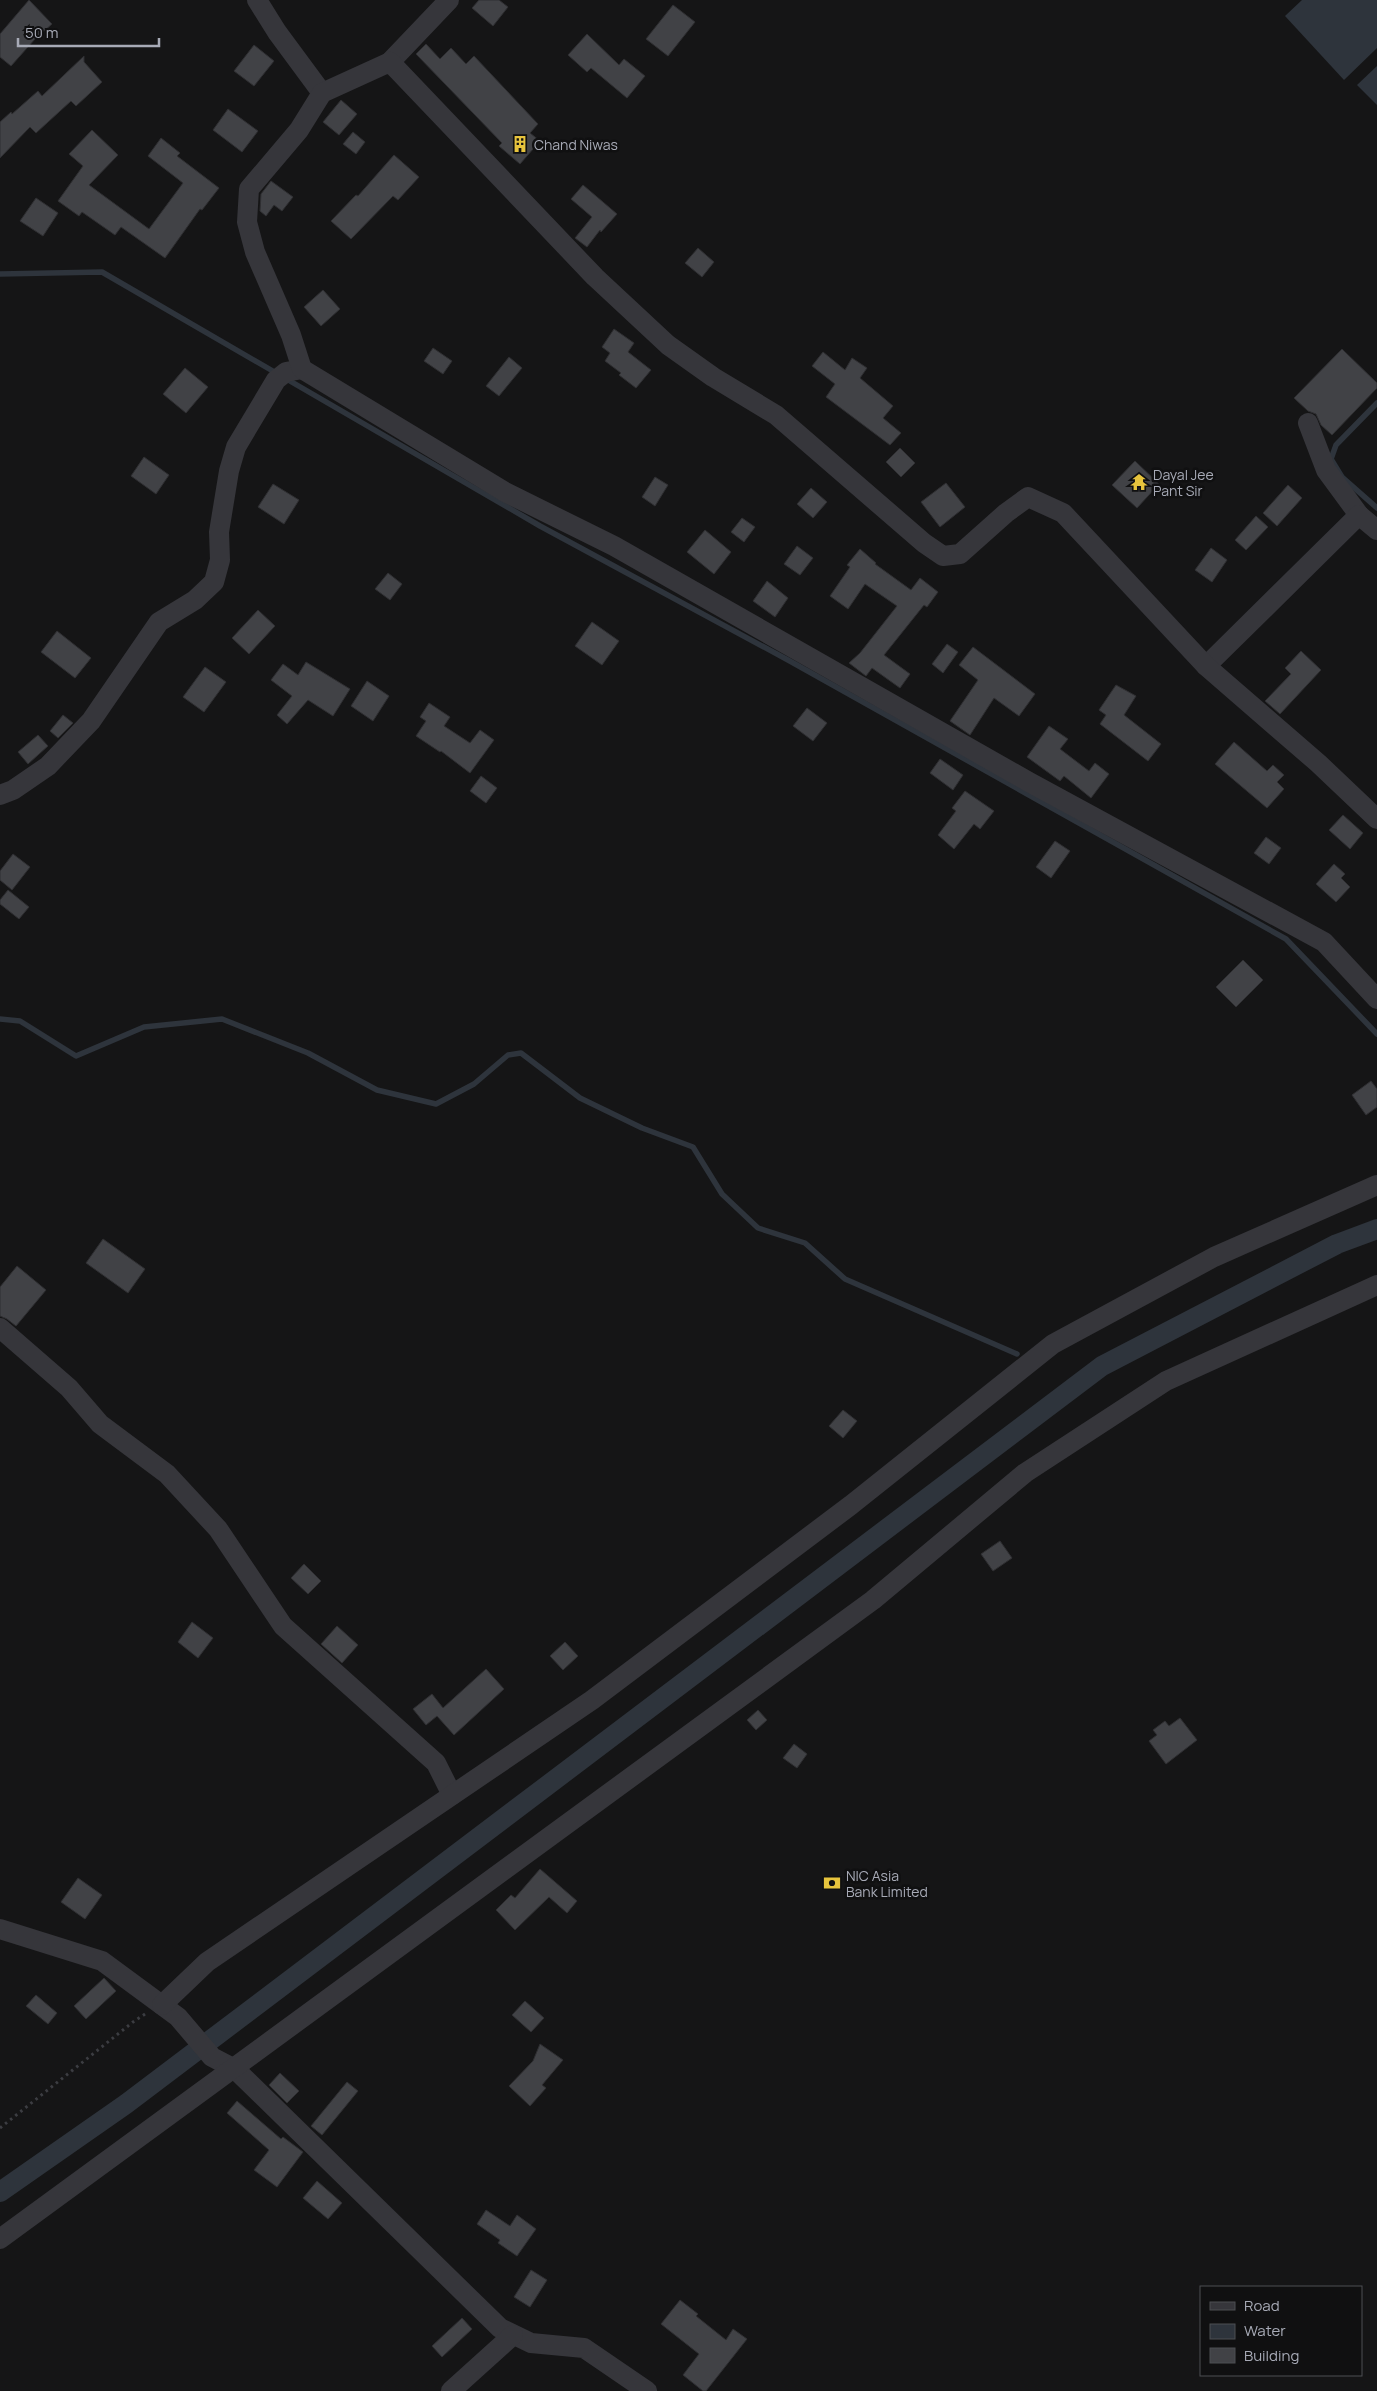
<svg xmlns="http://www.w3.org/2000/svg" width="1377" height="2391" font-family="Manrope,sans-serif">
  <rect width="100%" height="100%" fill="#151516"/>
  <g fill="#2e343c">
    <polygon points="1302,0 1377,0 1377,48 1344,80 1285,16"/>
    <polygon points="1377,66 1377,105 1357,85"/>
  </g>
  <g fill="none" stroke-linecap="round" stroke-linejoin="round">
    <g stroke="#2e343c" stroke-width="5.5">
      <polyline points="0,274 102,272 540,526 788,660 1286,939 1377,1034"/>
      <polyline points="1377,403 1336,445 1331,459 1342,477 1377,508"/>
      <polyline points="0,1019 20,1021 76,1056 144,1027 222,1019 308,1053 377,1090 436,1104 474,1084 508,1055 521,1053 580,1098 642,1128 693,1147 722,1194 758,1228 805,1243 845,1279 1017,1354"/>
    </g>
    <polyline stroke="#2e343c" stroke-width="20" points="0,2192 126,2104 1102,1366 1337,1244 1377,1229"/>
  </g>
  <g fill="#414246" stroke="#2f2f32">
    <polygon points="29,0 52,24 35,39 11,66 0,57 0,34"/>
    <polygon points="479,0 499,0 508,7 493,26 472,8"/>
    <polygon points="673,5 695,22 668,56 646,39"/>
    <polygon points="587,34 619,65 624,59 645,76 627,98 591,68 587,72 568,55"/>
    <polygon points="426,44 440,59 451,48 466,64 474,56 538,124 530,133 540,141 520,164 499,146 502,143 416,54"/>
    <polygon points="254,45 274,61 254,86 234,71"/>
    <polygon points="84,56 84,62 102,82 76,106 71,101 36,133 30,127 0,158 0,122 11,112 12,114 38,91 42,96"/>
    <polygon points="341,100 357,114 339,135 323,122"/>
    <polygon points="228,109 258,131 242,152 213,130"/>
    <polygon points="92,130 118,155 89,185 149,229 183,183 148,156 161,138 180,153 177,156 219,188 202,210 200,209 165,258 121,227 115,235 82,212 79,216 58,201 83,166 69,154"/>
    <polygon points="353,132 365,142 356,154 343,144"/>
    <polygon points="394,155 419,177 398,200 393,196 351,239 331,221 356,195 358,196"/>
    <polygon points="271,181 293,197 282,211 274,205 266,216 260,211 261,194"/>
    <polygon points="583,185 617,214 601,232 600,230 587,247 575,238 592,217 571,199"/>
    <polygon points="36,198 58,213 43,236 20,221"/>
    <polygon points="698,248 714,262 702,277 685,263"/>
    <polygon points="323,290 340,309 321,326 304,307"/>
    <polygon points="614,329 634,343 628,352 651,370 636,388 619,375 621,373 605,361 610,353 602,347"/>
    <polygon points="433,348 452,361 443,374 424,361"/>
    <polygon points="1342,349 1377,383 1377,388 1332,435 1321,425 1316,414 1308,411 1294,398"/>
    <polygon points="823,352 845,370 852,358 867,368 860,378 893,406 883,418 901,433 890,445 826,397 835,384 812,366"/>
    <polygon points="509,357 522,368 499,396 486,386"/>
    <polygon points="185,368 208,387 186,413 163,394"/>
    <polygon points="900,448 915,463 901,477 886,462"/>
    <polygon points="144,457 169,475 156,494 131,476"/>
    <polygon points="1135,461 1159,484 1137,508 1112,485"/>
    <polygon points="655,477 668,485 655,506 642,497"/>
    <polygon points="946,483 965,507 940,527 921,502"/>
    <polygon points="273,484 299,500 284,524 258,507"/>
    <polygon points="1288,485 1302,498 1277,526 1263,513"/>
    <polygon points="811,488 827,502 813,518 797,504"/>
    <polygon points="1256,516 1268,527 1246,550 1235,540"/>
    <polygon points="742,518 755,527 744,542 731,532"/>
    <polygon points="705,530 731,552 714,574 687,552"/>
    <polygon points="797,546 813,558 800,575 784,564"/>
    <polygon points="1211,548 1227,560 1212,582 1195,570"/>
    <polygon points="860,549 876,563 875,564 911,590 920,578 938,592 927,607 924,605 884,655 910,674 900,688 872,668 866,676 849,663 860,653 897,606 865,584 848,609 830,596 850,567 847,565"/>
    <polygon points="388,573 402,584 390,600 375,589"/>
    <polygon points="767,581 788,598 775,617 753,601"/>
    <polygon points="258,610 275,626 249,654 232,638"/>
    <polygon points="592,622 619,641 602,665 575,646"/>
    <polygon points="57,631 91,658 75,678 41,652"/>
    <polygon points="947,644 958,652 943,673 932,664"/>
    <polygon points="973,647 1035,694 1019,716 994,698 970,735 950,721 978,680 959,665"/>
    <polygon points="1301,651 1321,670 1280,714 1265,701 1291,674 1285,668"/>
    <polygon points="306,662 350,689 333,716 308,700 287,724 277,715 292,696 271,680 283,664 298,675"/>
    <polygon points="205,667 226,682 204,712 183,697"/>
    <polygon points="367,681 389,696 373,721 351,706"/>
    <polygon points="1116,685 1136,696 1124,715 1161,744 1148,761 1100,724 1106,715 1099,710"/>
    <polygon points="429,703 450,717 444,726 470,743 480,730 494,740 470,773 441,751 440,752 416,736 426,721 420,717"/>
    <polygon points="807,708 827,723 813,741 793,726"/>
    <polygon points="63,715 73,723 58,738 50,731"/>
    <polygon points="1049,726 1068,739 1060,749 1089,771 1095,763 1109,774 1091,798 1064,776 1060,781 1027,757"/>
    <polygon points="38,735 48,746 28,764 18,752"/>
    <polygon points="1234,742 1267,771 1273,765 1284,775 1277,782 1284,789 1267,808 1215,764"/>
    <polygon points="940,759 963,775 953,790 930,773"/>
    <polygon points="481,776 497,788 486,803 470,791"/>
    <polygon points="965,791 994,811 980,829 974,824 954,849 938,835 956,811 952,808"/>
    <polygon points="1343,815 1363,833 1350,849 1329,830"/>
    <polygon points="1266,837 1281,848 1269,864 1254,853"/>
    <polygon points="1055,841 1070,851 1051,878 1036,867"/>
    <polygon points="13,854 30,867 12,890 0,880 0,871"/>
    <polygon points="1334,864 1345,874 1341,878 1350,887 1336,902 1316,884"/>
    <polygon points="8,890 29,907 19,919 0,904 0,900"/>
    <polygon points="1243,960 1263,980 1236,1007 1216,987"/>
    <polygon points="1371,1081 1377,1089 1377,1107 1366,1115 1352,1095"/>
    <polygon points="103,1239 145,1269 128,1293 86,1263"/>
    <polygon points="17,1266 46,1290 16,1326 7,1319 0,1316 0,1287"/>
    <polygon points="843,1410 857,1421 843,1438 829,1426"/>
    <polygon points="1000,1541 1012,1558 993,1571 981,1554"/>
    <polygon points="304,1564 321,1581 308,1594 291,1578"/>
    <polygon points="192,1622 213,1638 198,1658 178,1642"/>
    <polygon points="337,1626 358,1645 342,1663 321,1644"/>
    <polygon points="565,1642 578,1656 563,1670 550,1656"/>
    <polygon points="486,1669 504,1689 454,1735 437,1716 426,1725 413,1709 432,1694 443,1708"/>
    <polygon points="758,1710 767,1720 756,1730 747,1720"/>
    <polygon points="1180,1718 1197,1740 1166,1764 1149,1741 1157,1735 1153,1730 1165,1721 1169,1726"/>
    <polygon points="794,1744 807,1754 797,1768 783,1758"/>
    <polygon points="540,1869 577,1901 567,1913 549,1897 515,1930 496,1910 511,1895 515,1898"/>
    <polygon points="78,1878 102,1895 85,1919 61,1902"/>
    <polygon points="104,1978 116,1991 86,2019 74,2006"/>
    <polygon points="36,1995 57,2013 48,2024 26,2006"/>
    <polygon points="525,2001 544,2018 531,2032 512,2015"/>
    <polygon points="540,2044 563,2060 542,2085 546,2088 530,2106 509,2086 533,2061"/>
    <polygon points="280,2073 299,2091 287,2103 269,2085"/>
    <polygon points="347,2082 358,2091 322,2135 311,2126"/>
    <polygon points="237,2101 281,2139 283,2137 303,2152 277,2187 254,2170 269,2150 227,2113"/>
    <polygon points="317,2181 342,2203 328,2219 303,2198"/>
    <polygon points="486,2210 510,2226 517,2215 536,2229 517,2256 498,2243 500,2240 477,2224"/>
    <polygon points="531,2270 547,2280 530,2307 514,2297"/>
    <polygon points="680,2300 698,2314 696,2316 726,2340 733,2329 747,2339 706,2391 703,2391 683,2375 699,2354 661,2324"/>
    <polygon points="462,2318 472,2329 442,2357 432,2346"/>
  </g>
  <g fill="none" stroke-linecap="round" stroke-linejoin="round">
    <polyline stroke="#3c3d42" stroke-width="3" stroke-dasharray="2.5 4" stroke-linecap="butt" points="0,2128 133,2022 145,2014"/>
    <g stroke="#36363b" stroke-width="20">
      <polyline points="257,0 277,32 322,93"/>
      <polyline points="390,62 449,0"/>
      <polyline points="1308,423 1326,470 1359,515"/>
      <polyline points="1206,666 1359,515 1377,530"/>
      <polyline points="0,795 13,790 48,766 91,721 159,622 195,600 214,582 220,560 219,532 229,471 236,447 276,380 286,372 302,369"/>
      <polyline points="1377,819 1318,763 1206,666 1063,513 1028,497 1006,513 960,554 943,556 924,543 776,415 713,377 668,345 595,277 390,62 322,93 299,130 249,189 247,222 255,252 291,335 302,369 505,492 614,546 1029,782 1324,942 1377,999"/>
      <polyline points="0,1328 69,1388 100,1424 167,1474 218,1529 283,1626 436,1763 452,1795"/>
      <polyline points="0,1929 102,1961 178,2017 212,2057 235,2069 500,2328 531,2343 584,2348 647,2391"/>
      <polyline points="162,2005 207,1962 592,1700 851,1505 1053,1344 1214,1257 1377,1185"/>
      <polyline points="0,2239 873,1600 1025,1473 1166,1381 1377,1285"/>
      <polyline points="451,2391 513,2335"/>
    </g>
  </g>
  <defs>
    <g id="building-bare" transform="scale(1.35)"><path d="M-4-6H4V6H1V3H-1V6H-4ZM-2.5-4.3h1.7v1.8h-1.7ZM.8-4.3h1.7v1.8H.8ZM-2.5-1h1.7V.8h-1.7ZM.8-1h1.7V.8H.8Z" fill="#e7c43d" stroke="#101011" stroke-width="2.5" paint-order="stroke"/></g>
    <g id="temple-bare" transform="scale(1.35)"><path d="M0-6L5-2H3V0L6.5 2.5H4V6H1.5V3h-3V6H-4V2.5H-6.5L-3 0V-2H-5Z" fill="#e7c43d" stroke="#101011" stroke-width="2.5" paint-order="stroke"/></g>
    <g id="bank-bare" transform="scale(1.35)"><path d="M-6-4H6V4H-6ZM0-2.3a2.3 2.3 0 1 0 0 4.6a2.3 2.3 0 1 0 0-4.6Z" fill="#e7c43d" stroke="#101011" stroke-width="2.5" paint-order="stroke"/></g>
  </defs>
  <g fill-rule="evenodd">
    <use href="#building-bare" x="520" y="144"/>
    <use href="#temple-bare" x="1139" y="482"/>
    <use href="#bank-bare" x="832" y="1883"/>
  </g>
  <g text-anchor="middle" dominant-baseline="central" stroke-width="5" stroke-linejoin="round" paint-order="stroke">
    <g font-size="14" fill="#a7aab6" stroke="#101011" text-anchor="start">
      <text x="534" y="144">Chand Niwas</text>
      <text x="1153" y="474">Dayal Jee<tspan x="1153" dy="16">Pant Sir</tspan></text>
      <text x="846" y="1875">NIC Asia<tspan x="846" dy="16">Bank Limited</tspan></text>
    </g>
  </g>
  <rect x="1200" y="2286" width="162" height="90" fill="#101011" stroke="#4c4e53"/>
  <rect x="1210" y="2302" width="25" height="8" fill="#36363b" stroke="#4c4e53"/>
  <text x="1244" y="2311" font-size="15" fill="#a7aab6">Road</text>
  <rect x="1210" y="2324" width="25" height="15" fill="#2e343c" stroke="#4c4e53"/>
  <text x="1244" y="2336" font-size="15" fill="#a7aab6">Water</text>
  <rect x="1210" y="2348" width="25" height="15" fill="#414246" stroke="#4c4e53"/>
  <text x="1244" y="2361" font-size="15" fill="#a7aab6">Building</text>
  <path d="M18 38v8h141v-8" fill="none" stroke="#a7aab6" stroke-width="2.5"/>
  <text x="25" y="38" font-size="15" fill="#a7aab6" stroke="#101011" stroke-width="4" paint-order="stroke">50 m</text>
</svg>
